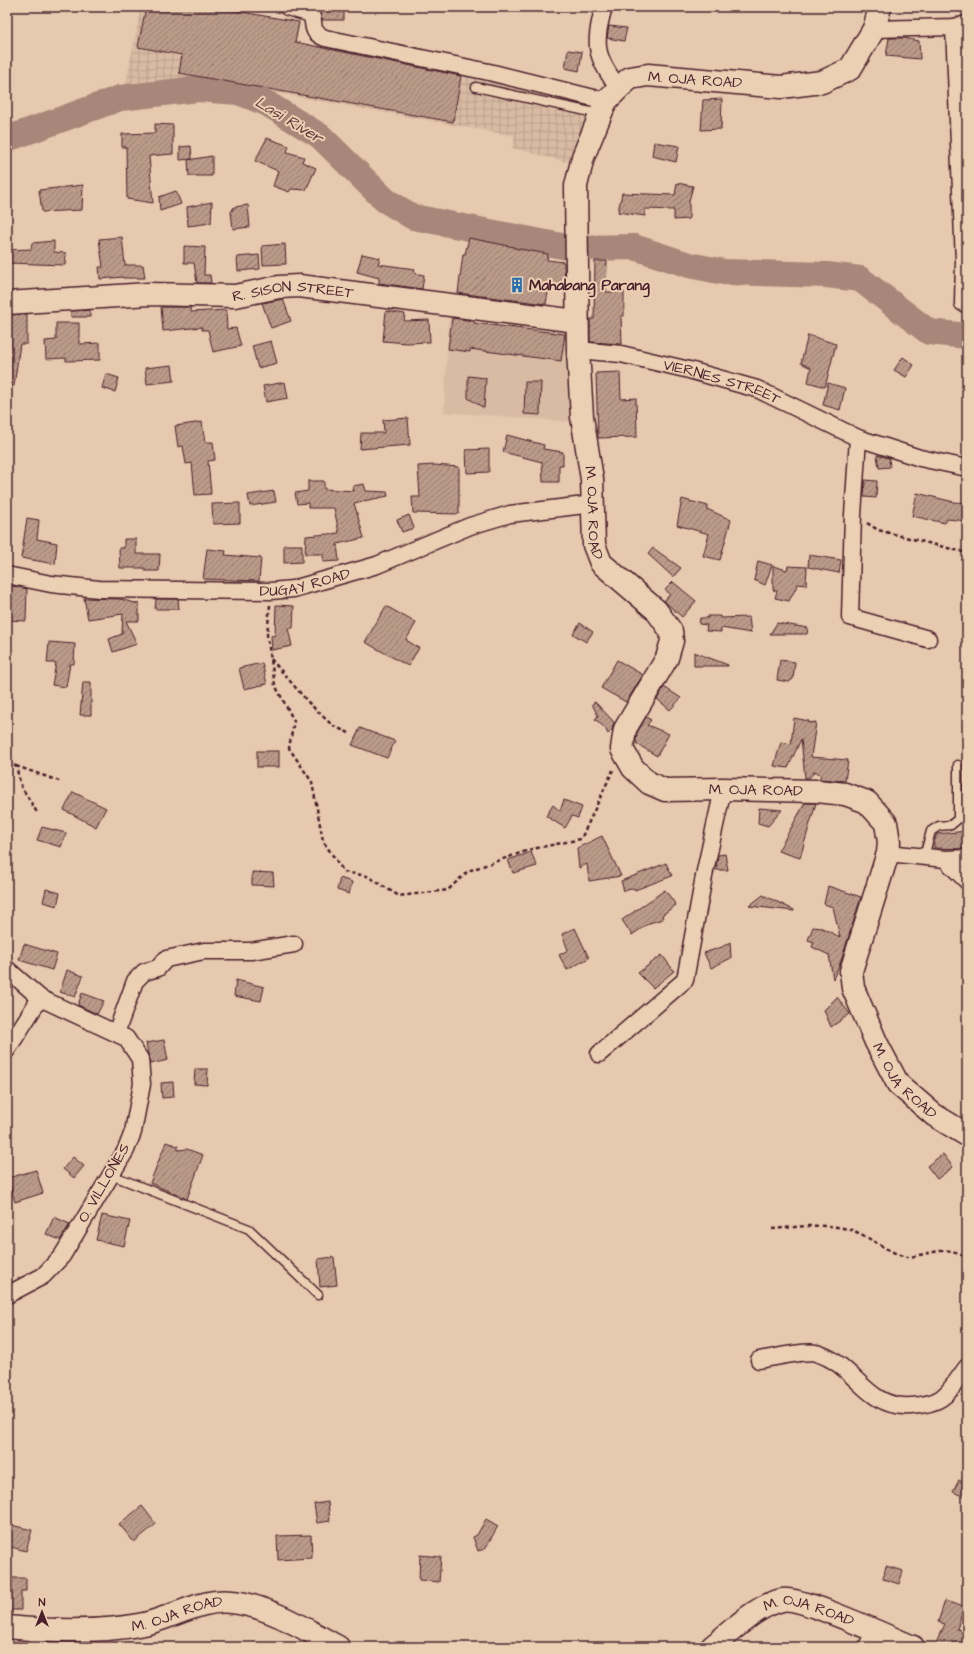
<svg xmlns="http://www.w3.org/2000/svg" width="974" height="1654" font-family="'Architects Daughter',sans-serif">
  <defs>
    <pattern id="industrial-grid" width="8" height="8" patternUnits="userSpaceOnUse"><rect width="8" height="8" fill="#d9bba3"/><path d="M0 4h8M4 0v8" fill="none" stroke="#bca08c"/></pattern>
    <pattern id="building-hatch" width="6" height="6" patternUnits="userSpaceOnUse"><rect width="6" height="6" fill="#bb9a89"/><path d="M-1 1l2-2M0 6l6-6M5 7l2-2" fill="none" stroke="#9a7d70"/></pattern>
  </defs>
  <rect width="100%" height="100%" fill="#e6c9ae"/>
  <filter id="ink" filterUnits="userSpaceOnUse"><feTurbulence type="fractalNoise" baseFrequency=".025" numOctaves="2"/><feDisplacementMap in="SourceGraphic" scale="8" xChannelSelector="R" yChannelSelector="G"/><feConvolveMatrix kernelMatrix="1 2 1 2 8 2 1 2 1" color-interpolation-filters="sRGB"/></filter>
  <g filter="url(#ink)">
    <polygon fill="#d9bba3" points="449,313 570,328 574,422 444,412"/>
    <polygon fill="url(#industrial-grid)" points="141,7 215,7 300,22 297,43 486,78 597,104 574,164 512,148 515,136 216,82 194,81 125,88"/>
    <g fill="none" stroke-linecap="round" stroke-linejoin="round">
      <g stroke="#a88679" stroke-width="26">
        <polyline points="7,139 120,98 198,89 238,92 266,103 320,136 385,200 413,217 572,248"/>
        <polyline points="580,248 634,247 689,265 724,272 827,275 860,279 929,332 967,336"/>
      </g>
    </g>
    <g fill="url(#building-hatch)" stroke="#4a1f2b">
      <polygon points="146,7 213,7 299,22 295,42 461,76 453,122 179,73 182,55 138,47"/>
      <polygon points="318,8 344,8 344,20 322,20"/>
      <polygon points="609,26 627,28 624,41 607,38"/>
      <polygon points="889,38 904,38 919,41 920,59 886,56"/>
      <polygon points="568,50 582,52 579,71 565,68"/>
      <polygon points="722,99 721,129 701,130 703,100"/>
      <polygon points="155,124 173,125 173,154 149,156 153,203 127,199 126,147 122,147 122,134 155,133"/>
      <polygon points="267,138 289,146 287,152 304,157 302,162 316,168 306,190 291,189 289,192 273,186 278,171 255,161"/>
      <polygon points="654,142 679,146 676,162 652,156"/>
      <polygon points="191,146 192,159 180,160 180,147"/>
      <polygon points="212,156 212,176 189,176 188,160"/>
      <polygon points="677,183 693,186 689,201 689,219 674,220 674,210 645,209 645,216 618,212 622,193 675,195"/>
      <polygon points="83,185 82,210 42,212 39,190"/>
      <polygon points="176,191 181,204 160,211 159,197"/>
      <polygon points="212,202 211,223 188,226 187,207"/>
      <polygon points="248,205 250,227 233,229 231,212 234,207"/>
      <polygon points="122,237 125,265 143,265 145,278 123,278 123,277 100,279 99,267 103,267 99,239"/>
      <polygon points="469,238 514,247 514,248 548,254 547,260 564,262 565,290 549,287 546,304 458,293 463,254 465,254"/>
      <polygon points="54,241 54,252 66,253 65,265 7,263 7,250 31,249 32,243"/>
      <polygon points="285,244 286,264 263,265 262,246"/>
      <polygon points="184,246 205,247 204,275 210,275 211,283 197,283 194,263 184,263"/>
      <polygon points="362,254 380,258 378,264 415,269 414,273 424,275 422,289 379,283 379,278 357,272"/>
      <polygon points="259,255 260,269 238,271 237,257"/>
      <polygon points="595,261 607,261 606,292 624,292 624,316 621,316 622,344 590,342 590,319 594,319"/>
      <polygon points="283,299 291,321 271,328 262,303"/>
      <polygon points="161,307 190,307 191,312 226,310 227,329 236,328 241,346 213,352 208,330 202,330 202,327 163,331"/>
      <polygon points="90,310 90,317 71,317 71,311"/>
      <polygon points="386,311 405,314 404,321 429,320 430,342 407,343 383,341"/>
      <polygon points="27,314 27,344 20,344 14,386 7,385 7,315"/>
      <polygon points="452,318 474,321 474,323 565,334 561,361 470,349 470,352 448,349"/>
      <polygon points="56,323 79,323 79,344 100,343 100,360 66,361 66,358 46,359 45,341 56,340"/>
      <polygon points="808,335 836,344 825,387 808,382 811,368 801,363"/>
      <polygon points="271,341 277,363 258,368 252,346"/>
      <polygon points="903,357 914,365 906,377 894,370"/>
      <polygon points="172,365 174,381 147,384 145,368"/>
      <polygon points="620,372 621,399 636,398 637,437 598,438 596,373"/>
      <polygon points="106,374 119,378 115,392 102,388"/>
      <polygon points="468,376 486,378 484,408 468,398"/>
      <polygon points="285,382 288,398 266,402 263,386"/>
      <polygon points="525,382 541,382 540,415 524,414"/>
      <polygon points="828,383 845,388 840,410 823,405"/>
      <polygon points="408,418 410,445 360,449 361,433 384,433 383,420"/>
      <polygon points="202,422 205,442 213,442 215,460 208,461 211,494 195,495 192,463 186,464 183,446 178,447 175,426"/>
      <polygon points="507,435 544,445 543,449 563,452 563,465 559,465 559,482 543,482 542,462 503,452"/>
      <polygon points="489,449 489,472 467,473 466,450"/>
      <polygon points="877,455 889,458 890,467 879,468"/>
      <polygon points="435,465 459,467 459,514 413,513 412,497 420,497 418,466"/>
      <polygon points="865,480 877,481 876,498 864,497"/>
      <polygon points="308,481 324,481 324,489 354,491 353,486 364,484 366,491 387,492 388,496 354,503 364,538 337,544 339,561 323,562 323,554 305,554 306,536 339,533 334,508 308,508 308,503 297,504 295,493 308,491"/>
      <polygon points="274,491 276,502 250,506 248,495"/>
      <polygon points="917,493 954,502 967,503 967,521 947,519 945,523 912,516"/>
      <polygon points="682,499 708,506 707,509 731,520 720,560 703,556 709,534 677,525"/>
      <polygon points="240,503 240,523 213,524 212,504"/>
      <polygon points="409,515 414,528 402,532 397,520"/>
      <polygon points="27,518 39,520 37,539 57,543 55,564 21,558"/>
      <polygon points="124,539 136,539 136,554 160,554 159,571 145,571 145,568 120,568 119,548 124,548"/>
      <polygon points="284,545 302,545 302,562 284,563"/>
      <polygon points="653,548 681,568 673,577 648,554"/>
      <polygon points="207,549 226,551 225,555 261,558 259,581 203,579"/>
      <polygon points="809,555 841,560 839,573 808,567"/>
      <polygon points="758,561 772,565 765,585 754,580"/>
      <polygon points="773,566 787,570 788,566 807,567 806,585 798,584 789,601 775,598 777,591 773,590"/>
      <polygon points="673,582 696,601 682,617 664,601 670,594 665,590"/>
      <polygon points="7,585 27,589 26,621 7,620"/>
      <polygon points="84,598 120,599 139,604 139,621 126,621 137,644 113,652 109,639 122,634 123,614 88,619"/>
      <polygon points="156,599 178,599 179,609 155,609"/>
      <polygon points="276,605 294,606 293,628 288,628 292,646 272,650 271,636 275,635"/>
      <polygon points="386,606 416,623 406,640 419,648 408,666 365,642"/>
      <polygon points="708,616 720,616 720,618 749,617 751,633 721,628 721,632 706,631 707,625 699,624 700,618 708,618"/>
      <polygon points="580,623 593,632 586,642 573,634"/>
      <polygon points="777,623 808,628 807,634 770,634"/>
      <polygon points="49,642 75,644 74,664 70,664 66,687 52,685 56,663 47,663"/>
      <polygon points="694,652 728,665 728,666 694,666"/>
      <polygon points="617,660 643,675 626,702 601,688"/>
      <polygon points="780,660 795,662 793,679 789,682 777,680"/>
      <polygon points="262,663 267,684 244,689 239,668"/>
      <polygon points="83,682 91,682 91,715 80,715"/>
      <polygon points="664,687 681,698 670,710 657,699"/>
      <polygon points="595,702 614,722 612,730 608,734 605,728 595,719 598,716 592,704"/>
      <polygon points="646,717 651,720 647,725 669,734 657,756 637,744 636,741 637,733"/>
      <polygon points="794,718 809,721 808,723 816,722 811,757 848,760 845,781 819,779 821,775 815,771 809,778 805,778 801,739 788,768 774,766 781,742 791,744"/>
      <polygon points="360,728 395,741 387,758 352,745"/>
      <rect x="257" y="751" width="22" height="16"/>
      <polygon points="73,792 106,808 96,827 64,810"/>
      <polygon points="564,800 582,807 578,818 572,816 565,828 546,816 553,805 560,811"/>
      <polygon points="805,803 816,803 800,858 778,851"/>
      <polygon points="759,808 782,810 768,826 758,823"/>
      <polygon points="42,827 66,833 61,847 37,840"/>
      <polygon points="967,831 967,849 934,848 934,842 937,834"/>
      <polygon points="602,836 621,876 589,881 587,864 579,868 577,848"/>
      <polygon points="531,852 537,866 513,873 508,860"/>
      <polygon points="725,854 728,870 716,870 718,855"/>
      <polygon points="666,863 672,876 635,890 634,888 624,891 621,881"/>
      <polygon points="252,872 273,873 274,886 252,885"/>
      <polygon points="340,878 352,882 349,894 337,890"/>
      <polygon points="828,886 861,897 841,961 833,979 829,955 812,947 814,942 808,940 813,927 822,928 840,937 833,907 824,904"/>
      <polygon points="46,889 60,893 57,906 43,902"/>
      <polygon points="665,890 676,905 662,915 663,919 649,923 632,935 622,920"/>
      <polygon points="763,895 794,910 794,911 749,906"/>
      <polygon points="575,928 589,958 567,970 559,955 568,950 562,934"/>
      <polygon points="730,942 731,958 711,968 704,953 722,947"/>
      <polygon points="24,944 57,954 52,970 19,960"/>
      <polygon points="662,955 674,971 653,988 638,973"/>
      <polygon points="67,970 83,976 75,997 60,992"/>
      <polygon points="236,980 264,987 261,1001 234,996"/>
      <polygon points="82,993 104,1001 97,1014 78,1005"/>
      <polygon points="837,997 850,1014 831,1027 824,1010"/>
      <polygon points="164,1040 168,1060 150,1064 146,1043"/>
      <polygon points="195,1069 208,1069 207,1085 194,1084"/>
      <polygon points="173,1082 174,1097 162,1098 161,1083"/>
      <polygon points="166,1142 178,1146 178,1150 187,1149 203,1155 187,1199 150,1183"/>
      <polygon points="943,1154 953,1167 937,1179 927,1166"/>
      <polygon points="73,1157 84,1166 74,1178 63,1169"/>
      <polygon points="36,1170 43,1193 15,1202 8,1178"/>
      <polygon points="102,1215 130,1221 124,1246 96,1240"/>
      <polygon points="54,1217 70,1224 60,1240 46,1234"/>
      <polygon points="334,1257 337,1285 320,1287 318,1259"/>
      <polygon points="959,1480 967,1484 967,1498 953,1492"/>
      <polygon points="328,1502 330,1521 317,1523 314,1504"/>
      <polygon points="142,1506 156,1524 134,1542 119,1524"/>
      <polygon points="486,1519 498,1526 485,1549 478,1551 473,1537 477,1535"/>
      <polygon points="7,1524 32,1530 26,1551 7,1546"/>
      <polygon points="311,1535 312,1558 278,1560 277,1536"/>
      <polygon points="420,1555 441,1557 439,1582 419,1580"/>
      <polygon points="886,1566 903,1571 899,1584 883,1579"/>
      <polygon points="7,1578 26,1578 26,1591 21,1591 21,1610 7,1610"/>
      <polygon points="945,1601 964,1607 957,1629 967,1632 967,1647 934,1647 945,1624 938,1622"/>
    </g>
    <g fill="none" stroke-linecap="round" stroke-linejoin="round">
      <g stroke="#4a1f2b" stroke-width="11">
        <g id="lane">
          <polyline points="476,87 600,114"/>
          <polyline points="924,857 931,831 939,826 951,825 958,819 958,765"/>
          <polyline points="111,1175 249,1229 318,1295"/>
        </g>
      </g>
      <g stroke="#4a1f2b" stroke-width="19">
        <g id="street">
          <path d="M287,7l24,7c5,12 -2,17 14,24l164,34 117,29"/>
          <path d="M604,7c-11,36 -9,51 15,81"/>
          <polyline points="954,27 964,261 963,303 967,304"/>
          <polyline points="874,29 954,27 967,24"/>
          <path id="s1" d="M578,350l43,4 68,16 68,19 101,49 62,20 47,10"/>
          <polyline points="858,438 853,515 850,617 928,639"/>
          <path id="s2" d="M7,575l44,9 48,5 172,2 22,-2 84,-24 93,-39 40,-12 83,-10"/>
          <polyline points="888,853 945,859 967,881"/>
          <polyline points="945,859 967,858"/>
          <polyline points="7,969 40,998 126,1038 140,1059 142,1084 133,1132 126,1150 62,1256 43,1276 7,1295"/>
          <polyline points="116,1033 135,981 144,972 158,968 166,959 204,951 251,951 294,944"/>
          <polyline points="7,1050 40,998"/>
          <polyline points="599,1054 685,980 705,871 723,789"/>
          <path d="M759,1360c12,-2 48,-10 57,-7 40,11 49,56 95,53 35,-2 36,-13 56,-39"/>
          <polyline points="36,1647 39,1630"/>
          <polyline points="867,1647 874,1631"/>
        </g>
      </g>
      <g stroke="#4a1f2b" stroke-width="25">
        <g id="secondary">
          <path id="s3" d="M880,7l-6,22 -24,40 -28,13 -41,5 -133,-12 -18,3 -11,10 -13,13 -23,56 -7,29 2,164 4,67 10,62 2,66 7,18 55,47 15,21 1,10 -5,17 -42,71 -3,20 11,19 16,15 16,7 58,-1 94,2 28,3 22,8 19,21 3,19 -1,11 -37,118 2,17 23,54 22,42 36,31 33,20"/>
          <path id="s4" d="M7,303l142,-9 86,2 44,-9 20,-1 278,35"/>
          <path id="s5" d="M7,1627c44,4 93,6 137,-3 28,-6 58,-26 88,-22 35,3 75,28 106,45"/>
          <path id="s6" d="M712,1647c21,-17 44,-41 70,-47 19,-4 108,38 131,47"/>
        </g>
      </g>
      <g stroke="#4a1f2b" stroke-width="2.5" stroke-dasharray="4 3" stroke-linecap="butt">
        <polyline points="867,523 878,530 967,553"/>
        <polyline points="270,605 267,635 275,685 294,721 289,748 312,782 323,841 344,872 367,876 399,896 448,890 468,871 532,849 581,839 613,770"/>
        <polyline points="271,659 308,702 333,726 349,733"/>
        <polyline points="7,764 16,766 21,786 38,814"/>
        <polyline points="16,766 62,782"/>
        <path d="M772,1229c26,-2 57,-7 82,2 18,7 34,22 53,26 3,0 8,-1 12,-2 17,-3 33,-10 48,4"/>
      </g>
      <use href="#lane" stroke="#ecd0b3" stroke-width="8"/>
      <use href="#street" stroke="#ecd0b3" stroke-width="16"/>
      <use href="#secondary" stroke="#ecd0b3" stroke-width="22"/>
    </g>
  </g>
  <defs>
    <g id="building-bare" transform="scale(1.2)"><path d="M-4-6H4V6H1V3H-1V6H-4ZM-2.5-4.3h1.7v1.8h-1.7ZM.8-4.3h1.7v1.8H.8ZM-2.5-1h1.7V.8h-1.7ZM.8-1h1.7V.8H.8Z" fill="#1f6fb2" stroke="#ecd0b3" stroke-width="2.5" paint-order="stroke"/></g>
  </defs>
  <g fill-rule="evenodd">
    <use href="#building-bare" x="517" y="285"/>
  </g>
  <g text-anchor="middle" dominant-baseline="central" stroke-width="4" stroke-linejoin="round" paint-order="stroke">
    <g font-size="15" fill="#4a1f2b" stroke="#ecd0b3">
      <text transform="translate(695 80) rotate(4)">M. OJA ROAD</text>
      <text stroke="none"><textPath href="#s4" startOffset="287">R. SISON STREET</textPath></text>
      <text stroke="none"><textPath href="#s1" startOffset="148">VIERNES STREET</textPath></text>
      <text stroke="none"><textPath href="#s3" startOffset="745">M. OJA ROAD</textPath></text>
      <text stroke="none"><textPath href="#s2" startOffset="300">DUGAY ROAD</textPath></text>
      <text stroke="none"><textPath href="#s3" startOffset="1177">M. OJA ROAD</textPath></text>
      <text stroke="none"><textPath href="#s3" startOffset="1597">M. OJA ROAD</textPath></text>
      <text transform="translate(104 1183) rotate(-60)">O. VILLONES</text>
      <text stroke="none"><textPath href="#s5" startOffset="172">M. OJA ROAD</textPath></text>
      <text stroke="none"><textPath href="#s6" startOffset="113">M. OJA ROAD</textPath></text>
    </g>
    <g font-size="15" font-weight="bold" fill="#4a1f2b" stroke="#ecd0b3" text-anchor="start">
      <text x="529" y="285">Mahabang Parang</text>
    </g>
    <g font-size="16" font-style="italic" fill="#62393e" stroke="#ecd0b3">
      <text transform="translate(289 120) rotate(31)">Lasi River</text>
    </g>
  </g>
  <rect width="974" height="1654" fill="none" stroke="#ecd0b3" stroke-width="24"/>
  <rect x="12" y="12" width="950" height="1630" fill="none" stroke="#4a1f2b" stroke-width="1.5" filter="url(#ink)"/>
  <g transform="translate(42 1612)" stroke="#ecd0b3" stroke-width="3" paint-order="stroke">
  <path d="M0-3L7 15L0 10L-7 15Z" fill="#4a1f2b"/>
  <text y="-6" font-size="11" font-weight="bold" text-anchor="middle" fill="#4a1f2b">N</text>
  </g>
</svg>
